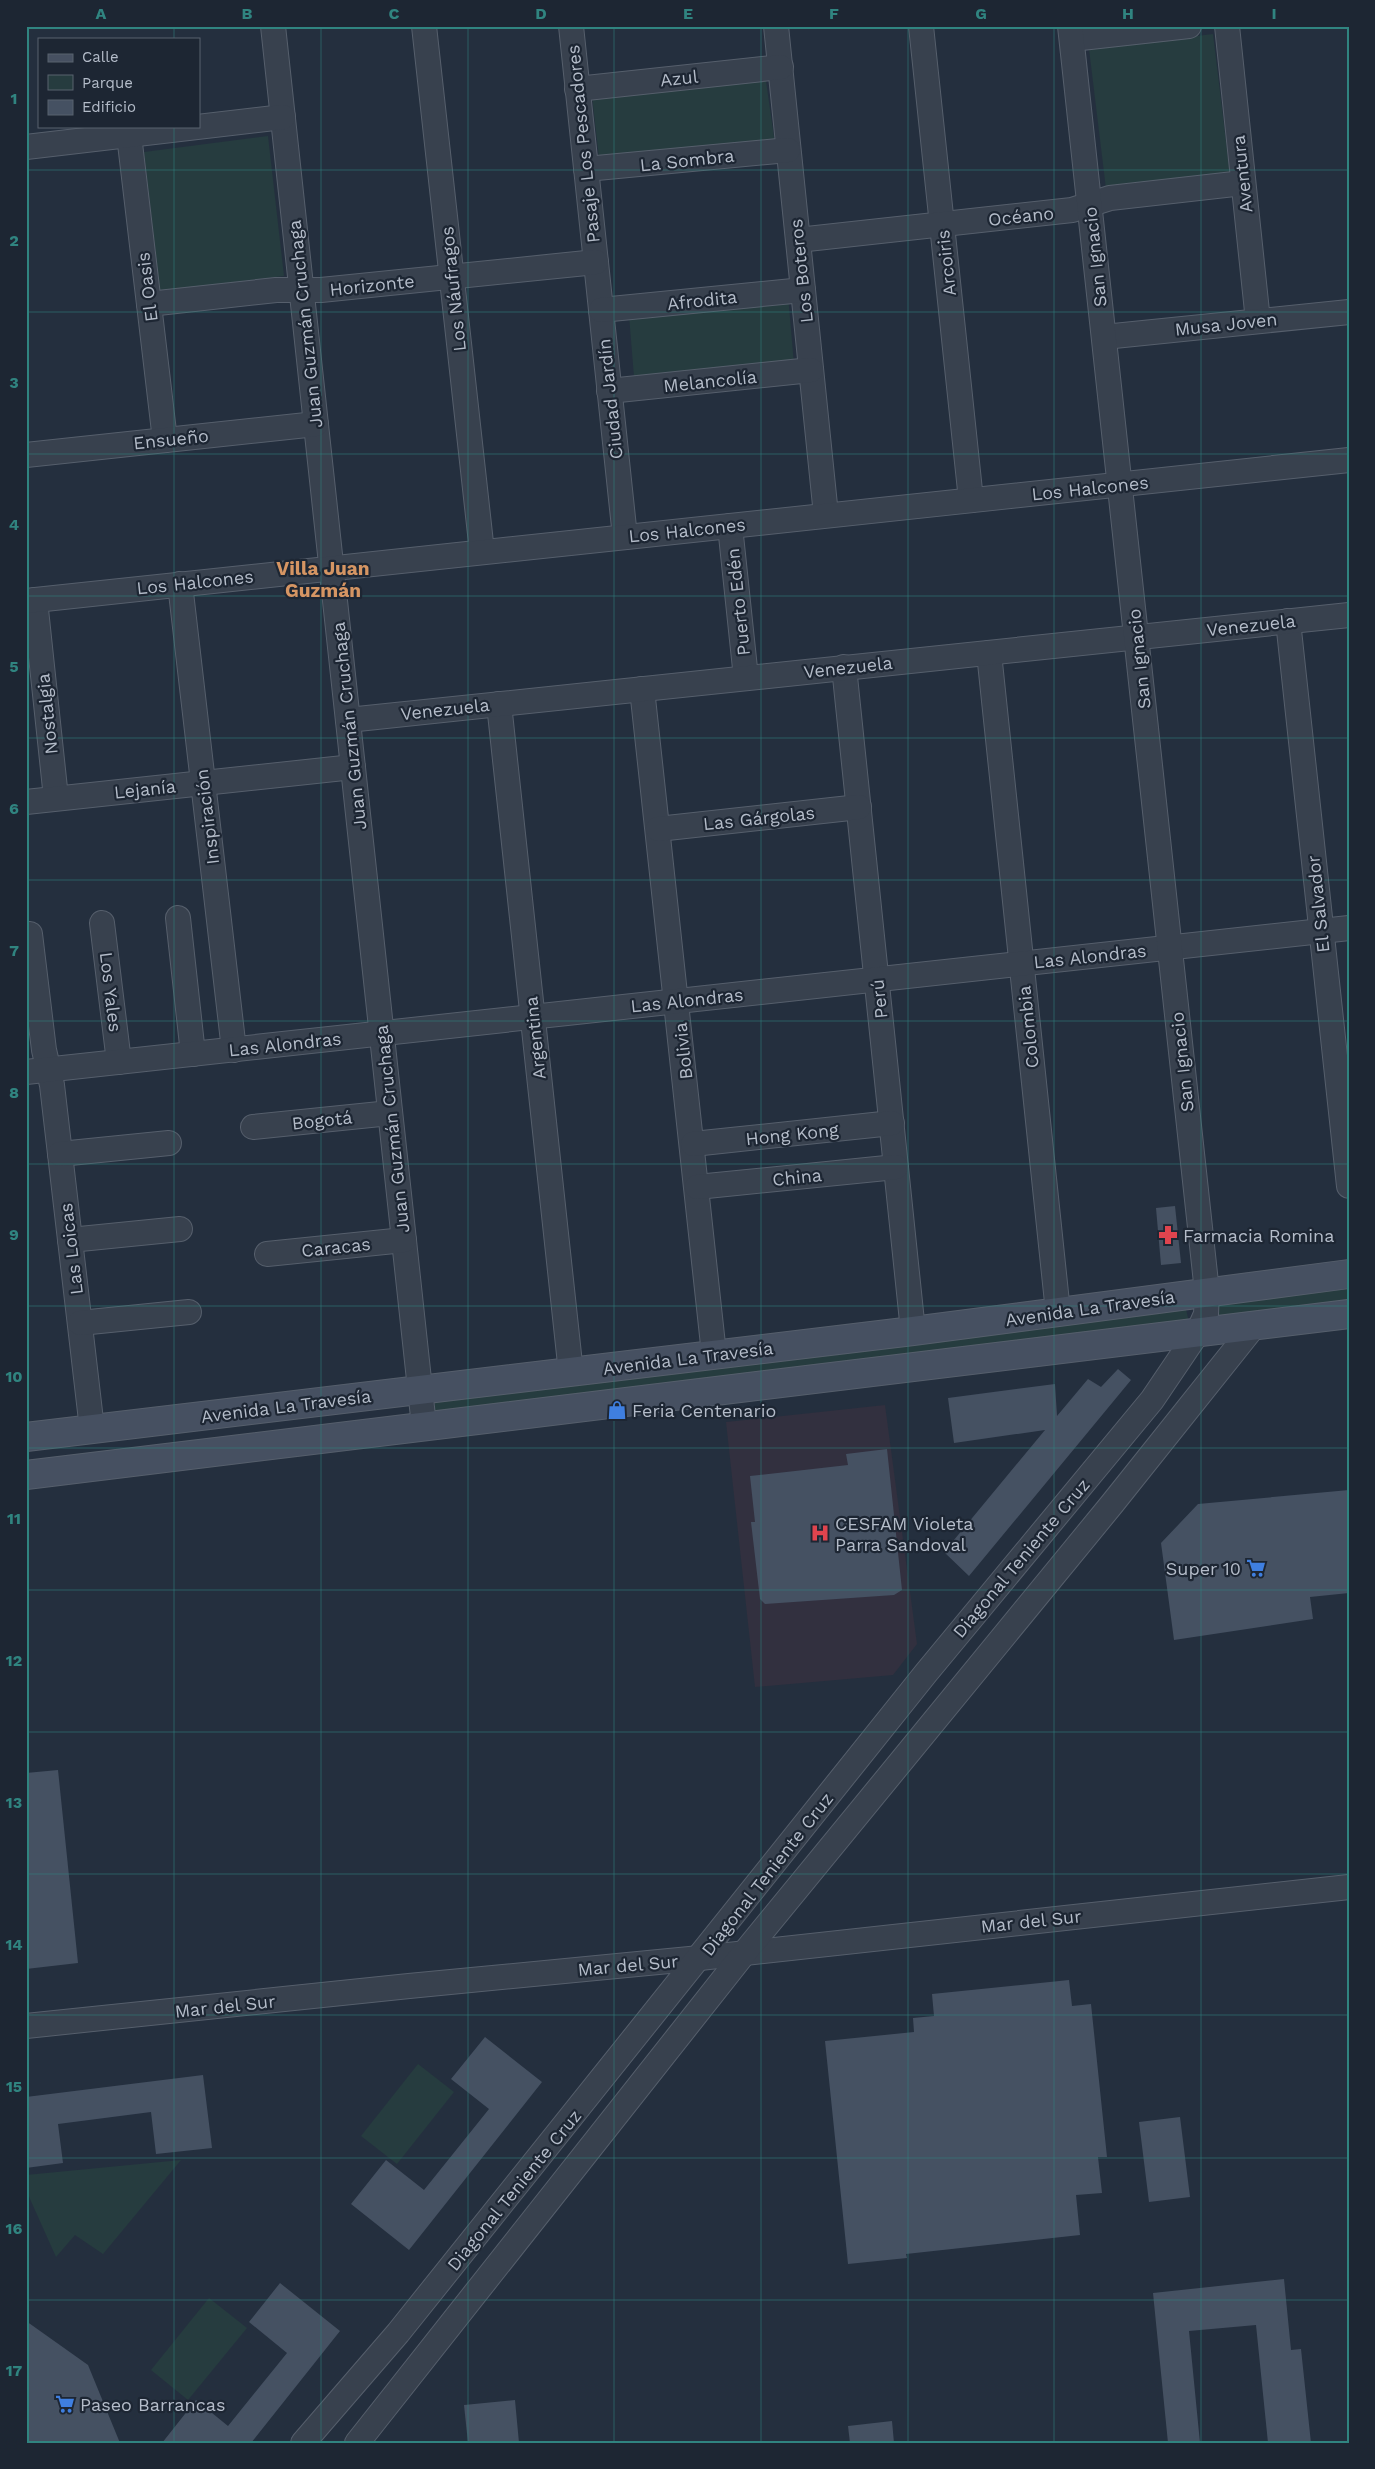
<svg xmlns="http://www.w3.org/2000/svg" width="1375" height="2469" font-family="'Work Sans',sans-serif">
  <rect width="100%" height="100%" fill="#242f3e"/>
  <polygon fill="#32303f" points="885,1405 917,1644 893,1675 755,1687 726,1422"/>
  <g fill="#263c3f">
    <polygon points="1213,34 1230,174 1106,189 1089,49"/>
    <polygon points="766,81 775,144 599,158 592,96"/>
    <polygon points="268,136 284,276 160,291 144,152"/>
    <polygon points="787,284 794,364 634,377 628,303"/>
    <polygon points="1349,1288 1349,1301 1219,1316 1219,1303"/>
    <polygon points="1185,1305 1189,1322 435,1412 435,1402"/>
    <polygon points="418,2064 454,2092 397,2164 361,2136"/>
    <polygon points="181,2160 103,2254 75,2235 56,2257 26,2190 26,2175"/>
    <polygon points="209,2298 247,2328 188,2400 151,2370"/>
  </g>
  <g fill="#455162">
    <polygon points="1175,1206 1181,1263 1161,1265 1156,1208"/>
    <polygon points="1118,1369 1131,1380 969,1576 944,1552 1045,1430 954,1443 948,1398 1055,1384 1057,1416 1088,1379 1101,1387"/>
    <polygon points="887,1449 902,1590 894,1595 765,1604 760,1599 751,1522 755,1522 750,1476 848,1465 846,1454"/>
    <polygon points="1349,1490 1349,1593 1310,1597 1313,1619 1174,1640 1161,1543 1198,1504"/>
    <polygon points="58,1770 78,1963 26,1969 26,1773"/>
    <polygon points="1069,1980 1072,2006 1091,2004 1107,2157 1098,2157 1102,2193 1076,2195 1080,2235 906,2254 907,2258 848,2264 825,2041 914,2032 913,2018 934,2016 932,1994"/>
    <polygon points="485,2037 542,2082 409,2250 351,2204 386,2160 424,2190 489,2109 451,2079"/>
    <polygon points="203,2075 212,2148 156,2154 151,2112 58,2124 63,2163 26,2168 26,2097"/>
    <polygon points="1180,2117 1190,2197 1149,2202 1139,2122"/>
    <polygon points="1284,2279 1291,2350 1301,2349 1311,2443 1268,2443 1256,2325 1189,2331 1200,2443 1168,2443 1153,2293"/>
    <polygon points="280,2283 340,2331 251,2443 162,2443 196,2400 228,2426 287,2353 249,2322"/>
    <polygon points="26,2321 88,2365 120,2443 26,2443"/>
    <polygon points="515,2400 519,2443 468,2443 464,2405"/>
    <polygon points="892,2421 894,2443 850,2443 848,2426"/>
  </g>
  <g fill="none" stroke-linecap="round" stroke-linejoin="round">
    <g stroke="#565f6c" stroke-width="26">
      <g id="street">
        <polyline points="273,26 424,1426"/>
        <polyline points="424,26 482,552"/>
        <polyline points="571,26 625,537"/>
        <polyline points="776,26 826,515"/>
        <polyline points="921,26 971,500"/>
        <polyline points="1227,26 1258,321"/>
        <polyline points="1072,39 1189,26"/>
        <polyline points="577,89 781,67"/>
        <polyline points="129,135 165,440"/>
        <polyline points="26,147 283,117"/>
        <polyline points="586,169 788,150"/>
        <polyline points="798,240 1072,210 1110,198 1243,183"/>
        <polyline points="149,304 276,290 321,290 596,262"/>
        <polyline points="601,310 803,290"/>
        <polyline points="1104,337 1349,312"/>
        <polyline points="609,391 811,370"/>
        <polyline points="26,455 316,424"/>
        <polyline points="730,526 746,678"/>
        <polyline points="180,584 234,1050"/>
        <polyline points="35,600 56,798"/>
        <polyline points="26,601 1349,460"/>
        <polyline points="1288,621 1349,1186"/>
        <polyline points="989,653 1058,1312"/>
        <polyline points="844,667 913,1331"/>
        <polyline points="642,689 714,1354"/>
        <polyline points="499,704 571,1373"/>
        <polyline points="348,720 1349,615"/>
        <polyline points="26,802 353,767"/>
        <polyline points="658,829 859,807"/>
        <polyline points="178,918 193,1054"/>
        <polyline points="102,923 119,1062"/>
        <polyline points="30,934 44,1050 52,1085 92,1429"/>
        <polyline points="26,1072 1349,928"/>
        <polyline points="253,1127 390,1113"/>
        <polyline points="693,1144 892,1123"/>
        <polyline points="60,1154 169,1143"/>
        <polyline points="697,1187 896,1167"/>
        <polyline points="70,1240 180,1229"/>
        <polyline points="267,1254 404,1240"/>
        <polyline points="80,1323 189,1312"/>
        <polyline points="26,2026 409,1986 700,1958 1349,1887"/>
        <polyline points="303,2443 398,2333 926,1673 1152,1400 1198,1332 1206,1314 1207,1292 1070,26"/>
        <polyline points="357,2443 745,1952 1112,1504 1254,1326"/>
      </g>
    </g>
    <g stroke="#565f6c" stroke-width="30">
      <g id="secondary">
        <polyline points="26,1437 913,1331 1349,1274"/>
        <polyline points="26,1475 1349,1314"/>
      </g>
    </g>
    <use href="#street" stroke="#38414e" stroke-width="24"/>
    <use href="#secondary" stroke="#465061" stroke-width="28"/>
  </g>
  <path fill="none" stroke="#308480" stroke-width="1" stroke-opacity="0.55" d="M174,26v13M321,26v2417M468,26v2417M614,26v2417M761,26v2417M908,26v2417M1054,26v2417M1201,26v2417M174,126v2317M26,170h1323M26,312h1323M26,454h1323M26,596h1323M26,738h1323M26,880h1323M26,1021h1323M26,1164h1323M26,1306h1323M26,1448h1323M26,1590h1323M26,1732h1323M26,1874h1323M26,2015h1323M26,2158h1323M26,2300h1323"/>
  <defs>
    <g id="pharmacy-bare" transform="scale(1.5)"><path d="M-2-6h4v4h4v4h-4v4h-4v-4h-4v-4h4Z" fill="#e0444e" stroke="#1d2633" stroke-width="2.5" paint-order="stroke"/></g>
    <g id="shop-bare" transform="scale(1.5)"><path d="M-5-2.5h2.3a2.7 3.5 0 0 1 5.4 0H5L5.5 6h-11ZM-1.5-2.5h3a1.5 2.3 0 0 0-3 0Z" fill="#3f7fe0" stroke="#1d2633" stroke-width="2.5" paint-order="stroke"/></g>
    <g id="hospital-bare" transform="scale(1.5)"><path d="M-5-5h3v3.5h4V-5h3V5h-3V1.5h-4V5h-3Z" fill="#e0444e" stroke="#1d2633" stroke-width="2.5" paint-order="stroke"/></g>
    <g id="supermarket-bare" transform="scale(1.5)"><path d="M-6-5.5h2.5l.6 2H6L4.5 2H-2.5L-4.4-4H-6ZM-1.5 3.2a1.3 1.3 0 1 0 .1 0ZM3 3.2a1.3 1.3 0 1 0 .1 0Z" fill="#3f7fe0" stroke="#1d2633" stroke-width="2.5" paint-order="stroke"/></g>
  </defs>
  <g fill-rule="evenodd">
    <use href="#pharmacy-bare" x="1168" y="1235"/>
    <use href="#shop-bare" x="617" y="1410"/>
    <use href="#hospital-bare" x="820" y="1533"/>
    <use href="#supermarket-bare" x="1256" y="1568"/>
    <use href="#supermarket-bare" x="65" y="2404"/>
  </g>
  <g text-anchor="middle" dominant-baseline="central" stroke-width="4.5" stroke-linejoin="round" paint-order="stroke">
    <g font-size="18" fill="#b4bcc9" stroke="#1d2633">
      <text transform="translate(679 78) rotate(-6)">Azul</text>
      <text transform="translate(583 144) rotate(-96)">Pasaje Los Pescadores</text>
      <text transform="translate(687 160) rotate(-6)">La Sombra</text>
      <text transform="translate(1242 174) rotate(-96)">Aventura</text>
      <text transform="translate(1021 216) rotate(-6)">Océano</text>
      <text transform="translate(1095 257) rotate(-96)">San Ignacio</text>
      <text transform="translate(946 263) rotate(-96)">Arcoiris</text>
      <text transform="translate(801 271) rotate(-96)">Los Boteros</text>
      <text transform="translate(372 285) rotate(-6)">Horizonte</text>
      <text transform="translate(147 287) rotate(-97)">El Oasis</text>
      <text transform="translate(453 289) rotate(-96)">Los Náufragos</text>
      <text transform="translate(702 300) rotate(-6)">Afrodita</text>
      <text transform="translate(305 324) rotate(-96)">Juan Guzmán Cruchaga</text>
      <text transform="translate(1226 324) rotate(-6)">Musa Joven</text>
      <text transform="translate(710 381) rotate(-6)">Melancolía</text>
      <text transform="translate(610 399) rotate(-96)">Ciudad Jardín</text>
      <text transform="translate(171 439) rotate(-6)">Ensueño</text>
      <text transform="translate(1090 488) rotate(-6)">Los Halcones</text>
      <text transform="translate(687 530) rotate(-6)">Los Halcones</text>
      <text transform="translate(195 582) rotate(-6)">Los Halcones</text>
      <text transform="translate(738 602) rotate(-96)">Puerto Edén</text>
      <text transform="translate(1251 625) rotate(-6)">Venezuela</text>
      <text transform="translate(1139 659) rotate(-96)">San Ignacio</text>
      <text transform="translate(848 667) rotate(-6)">Venezuela</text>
      <text transform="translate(445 709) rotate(-6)">Venezuela</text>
      <text transform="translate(47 714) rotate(-96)">Nostalgia</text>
      <text transform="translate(349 726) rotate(-96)">Juan Guzmán Cruchaga</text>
      <text transform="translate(145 789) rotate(-6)">Lejanía</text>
      <text transform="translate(207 817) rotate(-97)">Inspiración</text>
      <text transform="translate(759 818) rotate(-6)">Las Gárgolas</text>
      <text transform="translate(1318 904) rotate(-96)">El Salvador</text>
      <text transform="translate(1090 956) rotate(-6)">Las Alondras</text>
      <text transform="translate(111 992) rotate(83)">Los Yales</text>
      <text transform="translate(879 999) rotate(-96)">Perú</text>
      <text transform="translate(687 1000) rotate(-6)">Las Alondras</text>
      <text transform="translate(1028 1027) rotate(-96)">Colombia</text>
      <text transform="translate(535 1038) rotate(-96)">Argentina</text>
      <text transform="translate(285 1044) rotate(-6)">Las Alondras</text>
      <text transform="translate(683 1051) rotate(-96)">Bolivia</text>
      <text transform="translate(1182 1062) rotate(-96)">San Ignacio</text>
      <text transform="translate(322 1120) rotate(-6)">Bogotá</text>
      <text transform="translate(392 1129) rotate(-96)">Juan Guzmán Cruchaga</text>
      <text transform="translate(792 1134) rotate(-6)">Hong Kong</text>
      <text transform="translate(797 1177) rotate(-6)">China</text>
      <text transform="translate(336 1247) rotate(-6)">Caracas</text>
      <text transform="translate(71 1249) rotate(-97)">Las Loicas</text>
      <text transform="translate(1090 1308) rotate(-8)">Avenida La Travesía</text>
      <text transform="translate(688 1358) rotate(-7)">Avenida La Travesía</text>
      <text transform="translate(286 1406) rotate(-7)">Avenida La Travesía</text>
      <text transform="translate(1021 1558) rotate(-50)">Diagonal Teniente Cruz</text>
      <text transform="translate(767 1874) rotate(-52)">Diagonal Teniente Cruz</text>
      <text transform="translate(1031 1921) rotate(-6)">Mar del Sur</text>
      <text transform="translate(628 1965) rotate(-5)">Mar del Sur</text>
      <text transform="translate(225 2006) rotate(-6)">Mar del Sur</text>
      <text transform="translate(514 2190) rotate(-51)">Diagonal Teniente Cruz</text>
    </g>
    <g font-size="18" fill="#b4bcc9" stroke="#1d2633" text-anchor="start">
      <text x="1183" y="1235">Farmacia Romina</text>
      <text x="632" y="1410">Feria Centenario</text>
      <text x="835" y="1523">CESFAM Violeta<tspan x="835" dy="21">Parra Sandoval</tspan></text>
      <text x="1241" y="1568" text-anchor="end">Super 10</text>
      <text x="80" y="2404">Paseo Barrancas</text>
    </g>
    <g font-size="19" font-weight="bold" fill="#d59563" stroke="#1d2633">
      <text x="323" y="568">Villa Juan<tspan x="323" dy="22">Guzmán</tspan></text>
    </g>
  </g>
  <rect width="1375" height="2469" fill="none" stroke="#1d2633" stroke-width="55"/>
  <rect x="38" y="38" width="162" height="90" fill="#1d2633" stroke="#59626f"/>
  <rect x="48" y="54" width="25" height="8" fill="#465061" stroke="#59626f"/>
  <text x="82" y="62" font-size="15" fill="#b4bcc9">Calle</text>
  <rect x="48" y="75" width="25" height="15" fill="#263c3f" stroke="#59626f"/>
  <text x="82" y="88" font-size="15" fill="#b4bcc9">Parque</text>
  <rect x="48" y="100" width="25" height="15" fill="#455162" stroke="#59626f"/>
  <text x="82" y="112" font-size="15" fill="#b4bcc9">Edificio</text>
  <rect x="28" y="28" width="1320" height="2414" fill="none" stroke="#308480" stroke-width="2"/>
  <g font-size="16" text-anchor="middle" font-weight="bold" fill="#308480">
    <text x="101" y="19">A</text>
    <text x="247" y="19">B</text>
    <text x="394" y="19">C</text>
    <text x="541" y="19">D</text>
    <text x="688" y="19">E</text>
    <text x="834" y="19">F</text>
    <text x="981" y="19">G</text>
    <text x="1128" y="19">H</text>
    <text x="1274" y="19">I</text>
    <text x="14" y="104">1</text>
    <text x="14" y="246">2</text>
    <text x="14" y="388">3</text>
    <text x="14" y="530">4</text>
    <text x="14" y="672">5</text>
    <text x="14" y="814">6</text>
    <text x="14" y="956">7</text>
    <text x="14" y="1098">8</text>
    <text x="14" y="1240">9</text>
    <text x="14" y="1382">10</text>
    <text x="14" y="1524">11</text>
    <text x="14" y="1666">12</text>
    <text x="14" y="1808">13</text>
    <text x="14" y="1950">14</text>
    <text x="14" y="2092">15</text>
    <text x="14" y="2234">16</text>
    <text x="14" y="2376">17</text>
  </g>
</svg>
